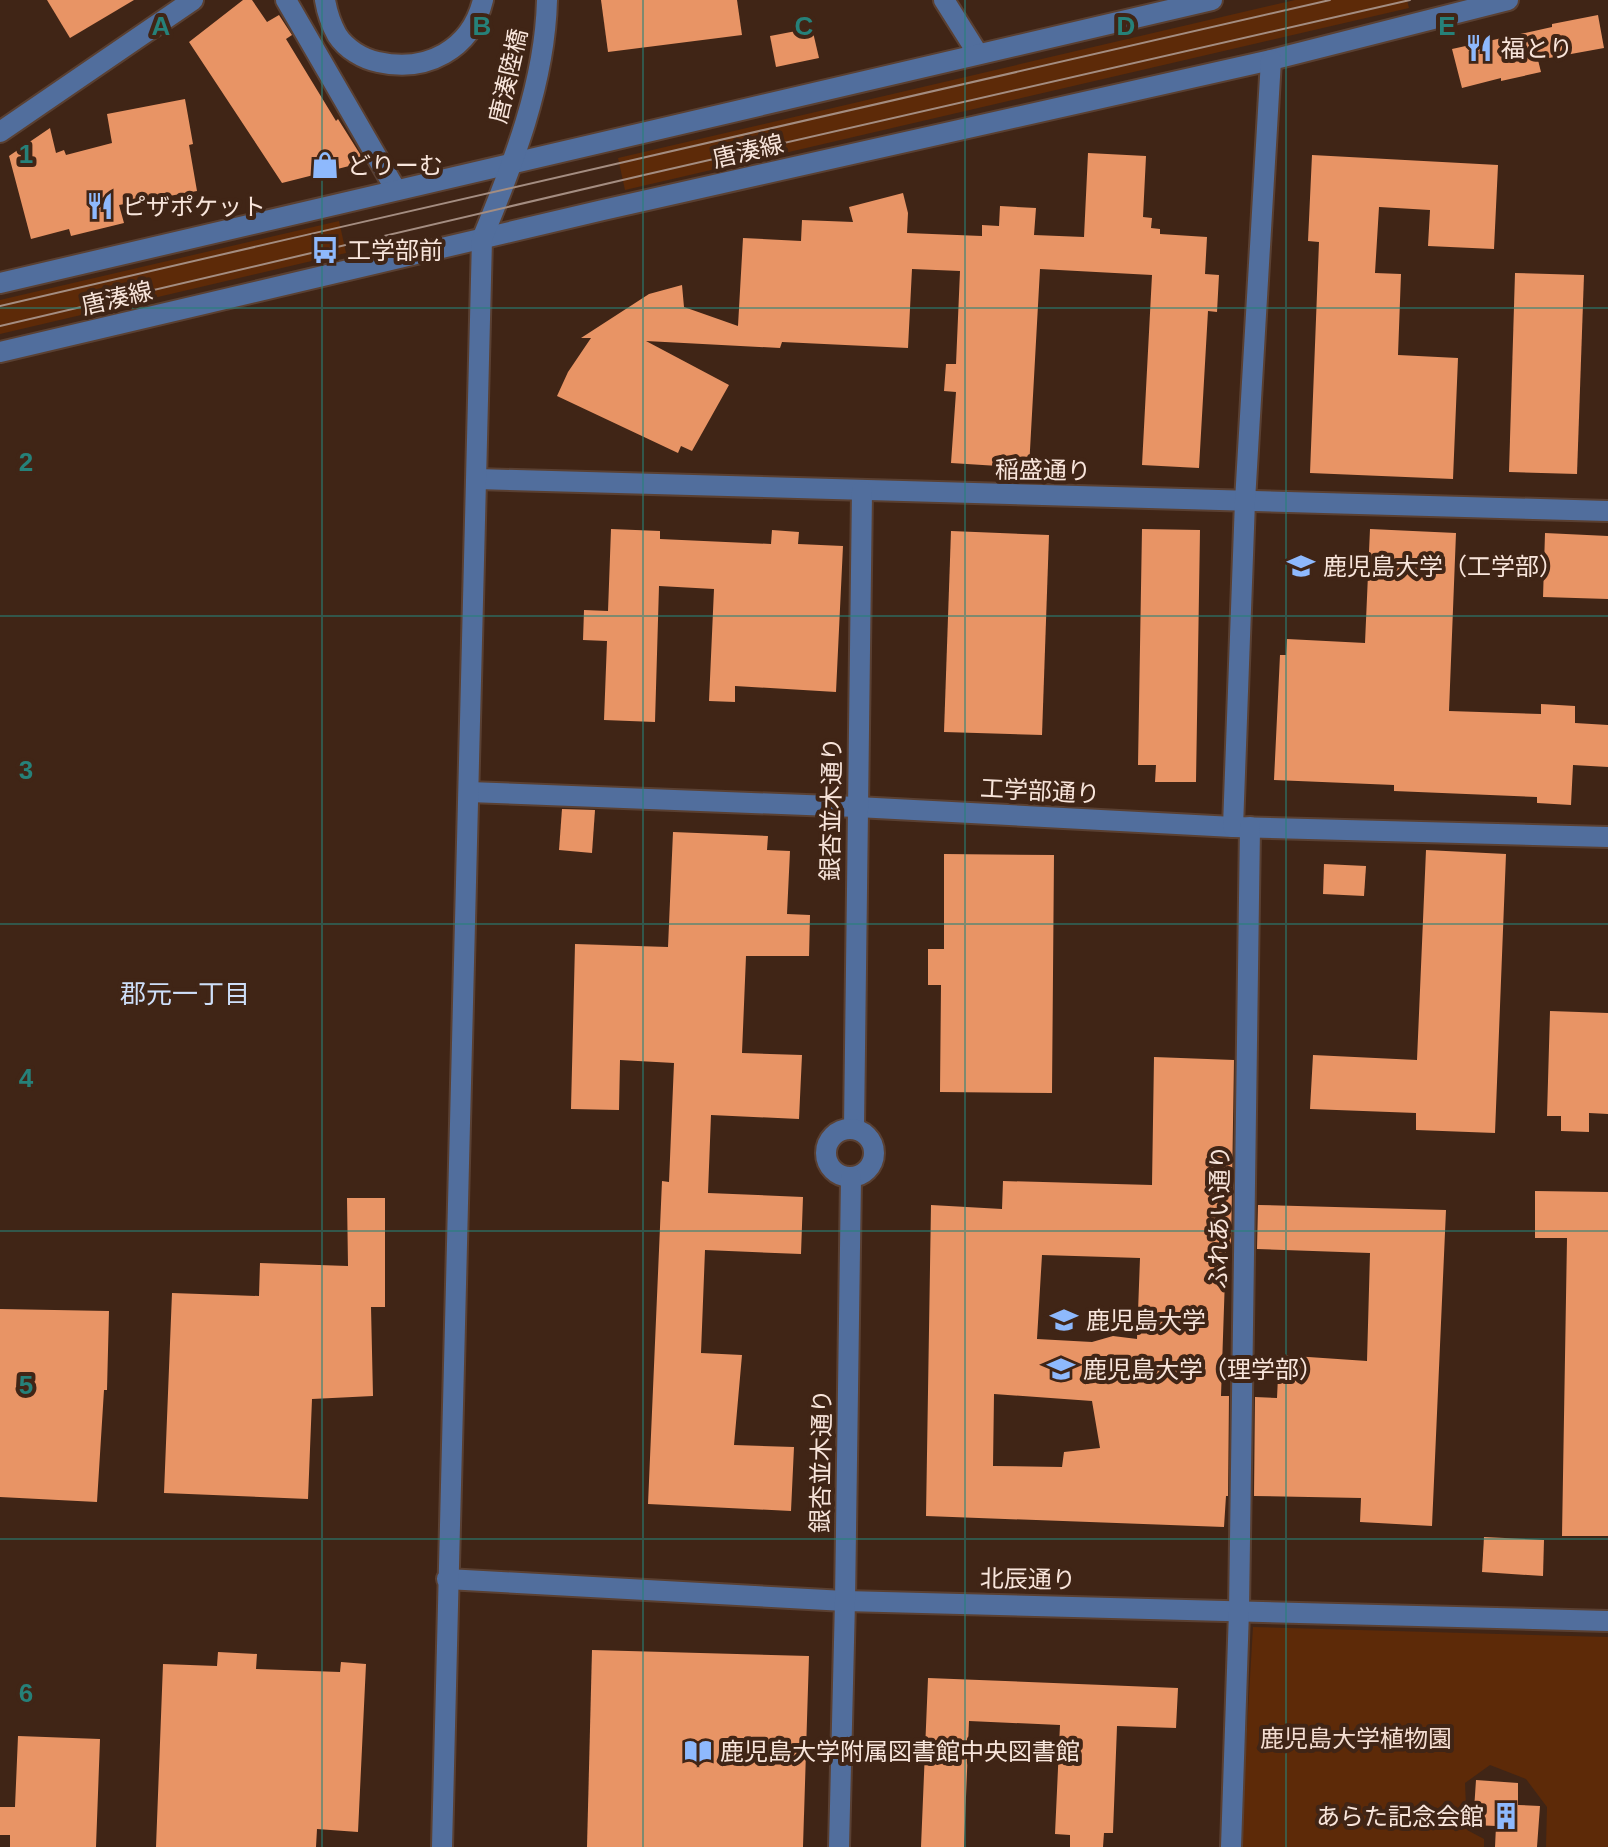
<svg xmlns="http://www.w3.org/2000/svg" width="1608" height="1847" font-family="Arial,'Noto Sans JP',sans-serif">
  <rect width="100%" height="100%" fill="#402516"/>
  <g fill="#5d2a08">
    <polygon points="1295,0 1407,0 1409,8 625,190 618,158"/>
    <polygon points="339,221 346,253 0,334 0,300"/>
    <polygon points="1253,1627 1608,1637 1608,1847 1546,1847 1547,1807 1526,1779 1490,1765 1465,1783 1467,1830 1484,1839 1484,1847 1240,1847"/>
  </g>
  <g fill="#e89465" fill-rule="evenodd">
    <polygon points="47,0 134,0 70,38"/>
    <polygon points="243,0 252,0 267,22 279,15 292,35 286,39 336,121 338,119 365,162 282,183 189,42"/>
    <polygon points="601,0 737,0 742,35 608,52"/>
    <polygon points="1598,15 1604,48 1538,60 1541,72 1501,81 1501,78 1462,88 1452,49 1552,27 1552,24"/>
    <polygon points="812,28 819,58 776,67 770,36"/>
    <polygon points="185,99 193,144 189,145 197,191 119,205 124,223 71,236 69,229 31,239 9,156 50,128 56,153 64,150 66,155 112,143 107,114"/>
    <polygon points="1088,153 1146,156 1143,217 1152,218 1151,228 1160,229 1160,234 1207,237 1205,274 1219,275 1217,312 1208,311 1199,468 1142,465 1152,275 1040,269 1029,468 951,463 956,392 944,391 946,364 956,364 960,271 912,269 908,348 782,342 780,348 646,341 729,385 692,451 681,446 678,453 557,396 568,372 591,338 581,338 649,294 682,285 684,307 738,326 743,238 801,241 802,220 853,222 849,207 903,193 908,213 907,233 982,236 982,225 999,226 1000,206 1036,208 1034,235 1084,237"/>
    <polygon points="1312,155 1498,165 1494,249 1428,246 1430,210 1379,207 1375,273 1401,274 1398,355 1458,358 1453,479 1310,473 1319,242 1308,241"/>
    <polygon points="1515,273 1584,275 1577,474 1509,472"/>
    <polygon points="611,529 660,531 660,539 771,544 772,530 799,532 798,544 843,546 836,692 735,686 735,702 709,701 714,589 659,586 655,722 604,720 607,641 583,640 584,610 608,611"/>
    <polygon points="1142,529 1200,530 1196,782 1155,782 1156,765 1138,765"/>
    <polygon points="1370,529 1456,533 1449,711 1541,714 1541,704 1575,706 1575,723 1608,725 1608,767 1573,765 1571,805 1537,803 1537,797 1394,791 1394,785 1274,780 1280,655 1286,655 1287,639 1365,643"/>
    <polygon points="951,531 1049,535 1042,735 944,732"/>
    <polygon points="1545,533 1608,536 1608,599 1543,597"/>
    <polygon points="562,809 595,810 592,853 559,850"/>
    <polygon points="673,832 768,836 767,850 790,851 787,914 810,915 809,956 746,956 742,1053 802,1055 799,1119 711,1115 708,1193 803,1197 801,1254 705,1250 701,1353 742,1355 734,1445 794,1447 791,1511 648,1504 662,1181 669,1182 674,1063 620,1060 619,1110 571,1109 575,944 668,947"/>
    <polygon points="1426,850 1506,854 1495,1133 1416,1130 1416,1113 1310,1109 1313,1055 1417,1060"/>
    <polygon points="944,854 1054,855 1052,1093 940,1092 941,985 928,985 928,949 944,949"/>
    <polygon points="1324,864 1366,866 1364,896 1323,894"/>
    <polygon points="1550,1011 1608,1013 1608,1114 1589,1113 1589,1132 1561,1131 1561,1116 1547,1116"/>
    <path d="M1154,1057l80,3 -3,188h-5l-5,148h8l-1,100h-2l-2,31 -298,-11 5,-311 71,4 1,-28 149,4zM1042,1255l98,3 -3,81 -24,-3 -21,6 -55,-3zM994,1394l98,7 8,47 -36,4 -2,15 -69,-1z"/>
    <polygon points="1535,1191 1608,1192 1608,1536 1562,1536 1567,1238 1535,1238"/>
    <polygon points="347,1198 385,1198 385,1307 371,1307 373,1396 312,1399 308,1499 164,1493 172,1293 259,1296 260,1263 348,1266"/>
    <polygon points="1258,1205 1446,1210 1432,1526 1360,1522 1361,1498 1254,1496 1255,1397 1277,1398 1279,1355 1367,1361 1370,1253 1257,1249"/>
    <polygon points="0,1309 109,1311 107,1390 104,1390 97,1502 0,1497"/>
    <polygon points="1484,1537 1544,1540 1543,1576 1482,1572"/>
    <polygon points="592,1650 809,1656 803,1847 587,1847"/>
    <polygon points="218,1652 257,1654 256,1669 340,1672 341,1662 366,1664 358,1832 317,1829 316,1847 156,1847 163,1664 217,1666"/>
    <polygon points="928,1678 1178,1688 1176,1728 1117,1726 1113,1833 1104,1833 1103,1847 1070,1847 1070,1835 1055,1834 1060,1725 969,1721 964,1847 921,1847"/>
    <polygon points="18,1736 100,1739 96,1847 10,1847 10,1835 0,1835 0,1807 15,1807"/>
    <polygon points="1476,1780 1518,1783 1518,1805 1540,1806 1537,1847 1495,1847 1496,1826 1473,1825"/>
  </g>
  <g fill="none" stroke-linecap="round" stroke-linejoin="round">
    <g stroke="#5a4032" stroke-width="24">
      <g id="minor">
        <polyline points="286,0 396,190"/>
        <path d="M325,0c2,12 6,24 12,35 9,14 26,24 41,27 48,11 93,-12 105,-62"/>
        <polyline points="944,0 978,54"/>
        <polyline points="0,132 193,0"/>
        <polyline points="0,283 1212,0"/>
        <polyline points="0,352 603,210 1271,60 1508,0"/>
        <polyline points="477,479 1608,511"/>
        <polyline points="469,792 857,807 1233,827 1608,837"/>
        <polyline points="1233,827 1245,501 1271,60"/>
        <polyline points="854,1128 862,491"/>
        <circle cx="850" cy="1153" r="24"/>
        <polyline points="447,1579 845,1601 1608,1621"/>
        <path d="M442,1847l40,-1608c31,-75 63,-156 65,-239"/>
        <polyline points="839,1847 845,1601 851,1178"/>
        <polyline points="1231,1847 1239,1611 1250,827"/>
      </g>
    </g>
    <use href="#minor" stroke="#516e9d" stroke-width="20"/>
    <g stroke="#a48d81" stroke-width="2">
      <path d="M0,306c443,-103 886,-205 1330,-306"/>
      <polyline points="0,326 644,175 1410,0"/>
    </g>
  </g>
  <path fill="none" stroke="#268179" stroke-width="2" stroke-opacity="0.55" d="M322,0v1847M643,0v1847M965,0v1847M1286,0v1847M0,308h1608M0,616h1608M0,924h1608M0,1231h1608M0,1539h1608"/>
  <defs>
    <g id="restaurant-bare" transform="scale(2.16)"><path d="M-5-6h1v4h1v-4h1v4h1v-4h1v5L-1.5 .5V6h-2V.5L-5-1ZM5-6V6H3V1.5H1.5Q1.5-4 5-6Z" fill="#8eb9fd" stroke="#402516" stroke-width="2.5" paint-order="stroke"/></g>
    <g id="shop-bare" transform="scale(2.16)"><path d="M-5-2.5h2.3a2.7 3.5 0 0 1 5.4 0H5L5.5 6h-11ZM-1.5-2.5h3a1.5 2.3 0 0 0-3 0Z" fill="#8eb9fd" stroke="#402516" stroke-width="2.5" paint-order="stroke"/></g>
    <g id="bus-bare" transform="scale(2.16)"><path d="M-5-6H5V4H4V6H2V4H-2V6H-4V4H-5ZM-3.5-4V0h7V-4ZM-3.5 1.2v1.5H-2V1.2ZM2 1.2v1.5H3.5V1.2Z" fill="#8eb9fd" stroke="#402516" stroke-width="2.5" paint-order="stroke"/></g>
    <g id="university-bare" transform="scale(2.16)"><path d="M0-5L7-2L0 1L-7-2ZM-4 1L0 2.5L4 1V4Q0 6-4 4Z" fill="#8eb9fd" stroke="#402516" stroke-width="2.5" paint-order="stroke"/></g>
    <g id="library-bare" transform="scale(2.16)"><path d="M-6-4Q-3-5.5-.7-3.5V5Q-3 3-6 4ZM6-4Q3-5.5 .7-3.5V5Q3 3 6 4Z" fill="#8eb9fd" stroke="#402516" stroke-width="2.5" paint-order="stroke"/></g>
    <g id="building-bare" transform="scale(2.16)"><path d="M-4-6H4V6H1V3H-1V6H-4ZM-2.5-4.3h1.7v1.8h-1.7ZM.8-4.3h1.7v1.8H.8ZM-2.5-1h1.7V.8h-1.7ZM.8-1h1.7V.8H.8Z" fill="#8eb9fd" stroke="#402516" stroke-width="2.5" paint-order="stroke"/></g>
  </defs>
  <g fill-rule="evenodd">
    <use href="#restaurant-bare" x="1479" y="48"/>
    <use href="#shop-bare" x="325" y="165"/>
    <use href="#restaurant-bare" x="100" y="206"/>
    <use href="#bus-bare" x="325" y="250"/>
    <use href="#university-bare" x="1301" y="566"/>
    <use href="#university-bare" x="1064" y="1320"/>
    <use href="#university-bare" x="1061" y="1369"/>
    <use href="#library-bare" x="698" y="1751"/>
    <use href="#building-bare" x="1506" y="1816"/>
  </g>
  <g text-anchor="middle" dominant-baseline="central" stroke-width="8" stroke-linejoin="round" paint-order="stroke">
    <g font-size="24" fill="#f8e5db" stroke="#402516" text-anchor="start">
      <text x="1501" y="48">福とり</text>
      <text x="347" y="165">どりーむ</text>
      <text x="122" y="206">ピザポケット</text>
      <text x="347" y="250">工学部前</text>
      <text x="1323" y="566">鹿児島大学（工学部）</text>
      <text x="1086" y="1320">鹿児島大学</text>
      <text x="1083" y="1369">鹿児島大学（理学部）</text>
      <text x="720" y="1751">鹿児島大学附属図書館中央図書館</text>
      <text x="1484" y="1816" text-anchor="end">あらた記念会館</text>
    </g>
    <g font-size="24" fill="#f8e5db" stroke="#402516">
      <text transform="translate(508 76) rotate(-77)">唐湊陸橋</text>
      <text transform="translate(748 151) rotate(-13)">唐湊線</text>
      <text transform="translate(117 298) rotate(-13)">唐湊線</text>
      <text transform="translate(1043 470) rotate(1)">稲盛通り</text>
      <text transform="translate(1040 791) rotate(3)">工学部通り</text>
      <text transform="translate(831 809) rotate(-89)">銀杏並木通り</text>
      <text transform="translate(1219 1217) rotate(-89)">ふれあい通り</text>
      <text transform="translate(821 1461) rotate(-89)">銀杏並木通り</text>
      <text transform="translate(1028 1579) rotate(1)">北辰通り</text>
    </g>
    <g font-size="24" fill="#f4ddd1" stroke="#402516">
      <text x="1356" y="1738">鹿児島大学植物園</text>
    </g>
    <g font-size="26" fill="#cedff9" stroke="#402516">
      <text x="185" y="994">郡元一丁目</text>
    </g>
  </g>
  <g font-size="26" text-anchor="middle" font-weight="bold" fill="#268179" stroke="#402516" stroke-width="8" stroke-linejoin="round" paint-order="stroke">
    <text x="161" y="35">A</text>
    <text x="482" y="35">B</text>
    <text x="804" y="35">C</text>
    <text x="1126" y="35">D</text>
    <text x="1447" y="35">E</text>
    <text x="26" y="163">1</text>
    <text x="26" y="471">2</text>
    <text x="26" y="779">3</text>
    <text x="26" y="1087">4</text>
    <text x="26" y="1394">5</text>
    <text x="26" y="1702">6</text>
  </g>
</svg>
